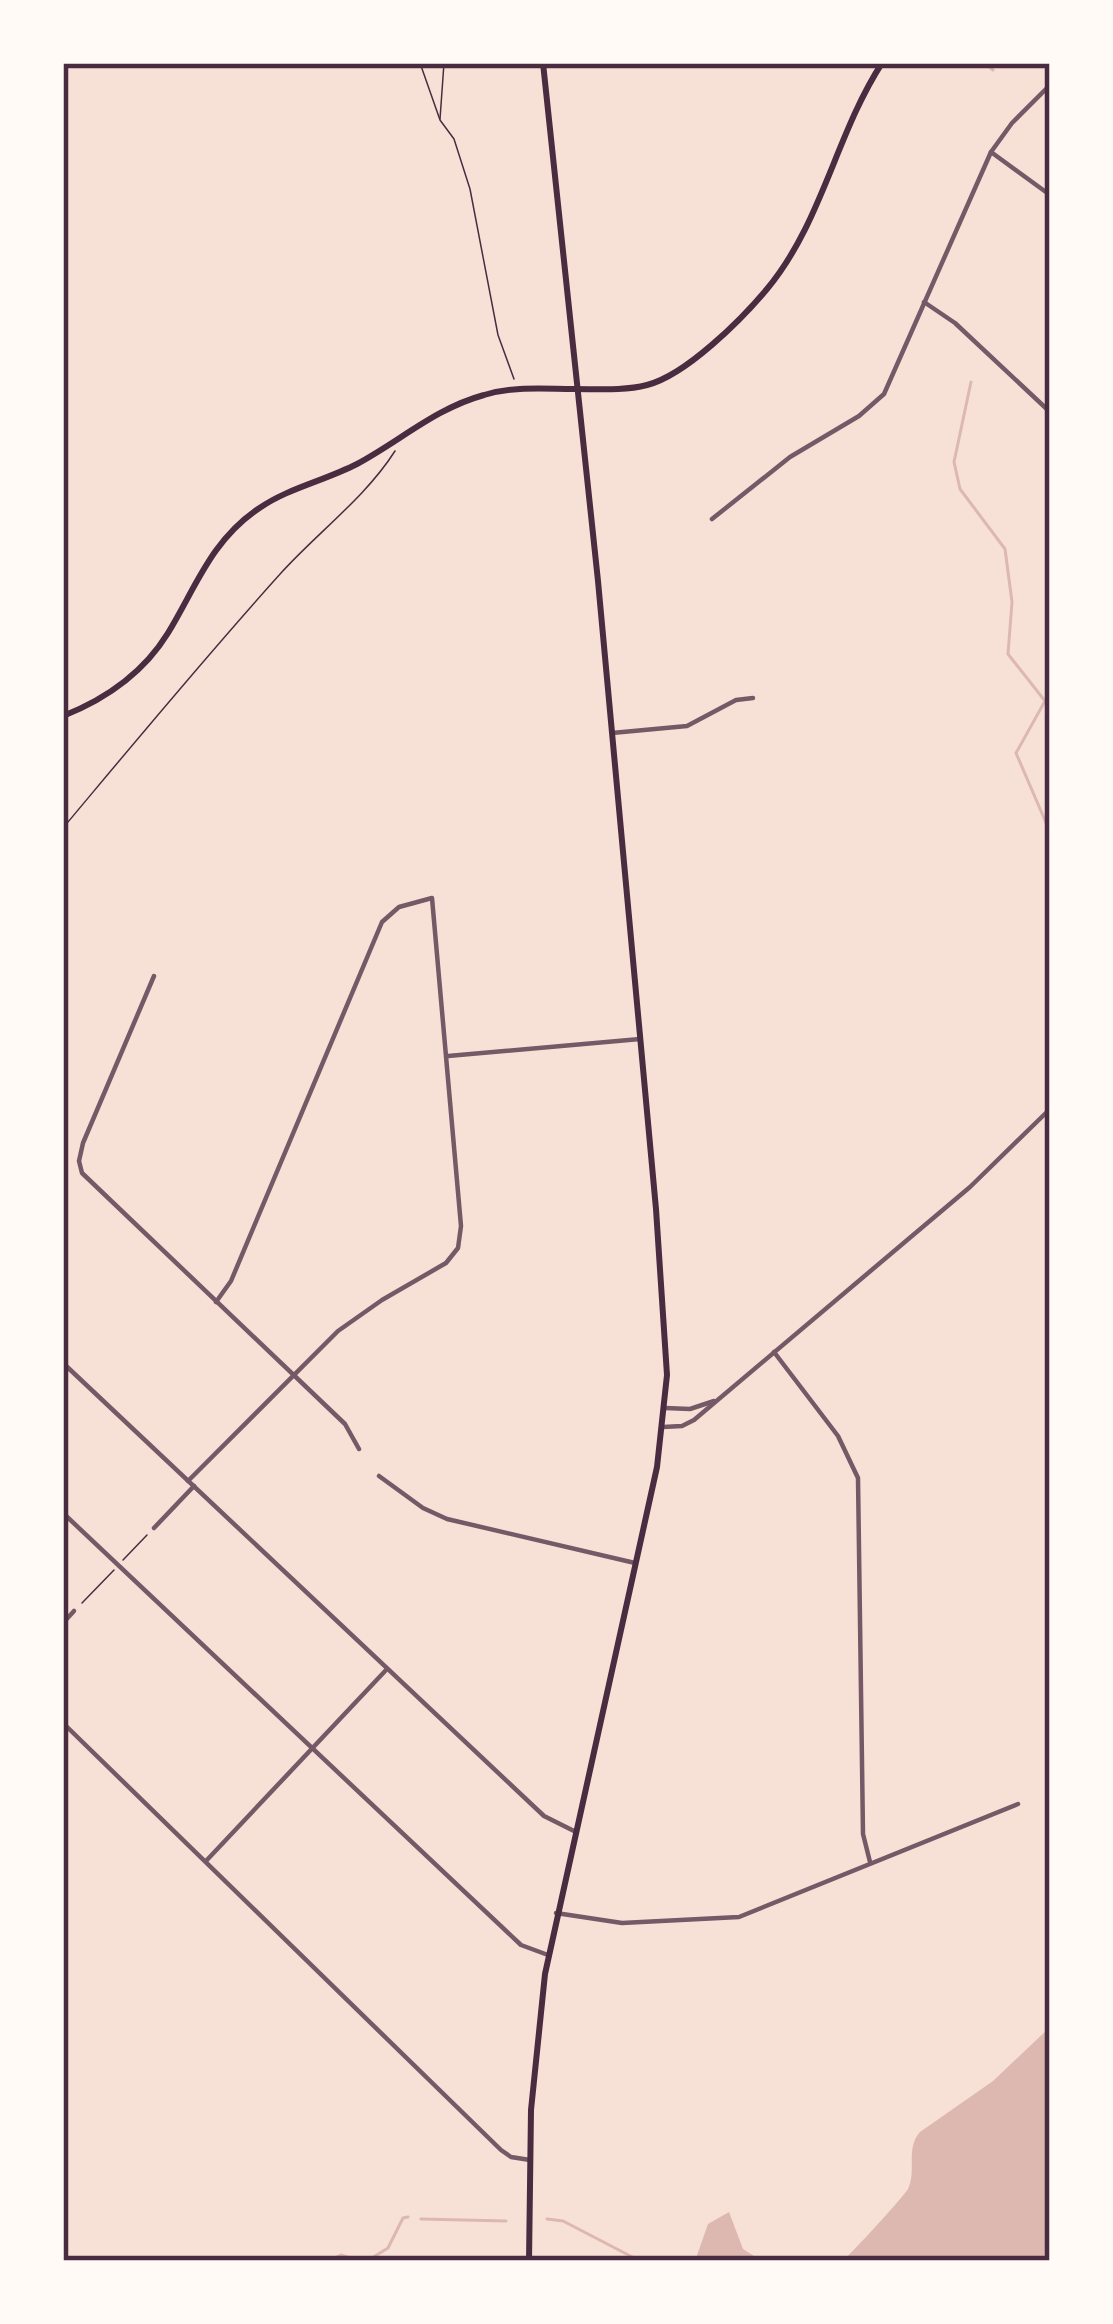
<svg xmlns="http://www.w3.org/2000/svg" width="1113" height="2324" font-family="Jost,sans-serif">
  <rect width="100%" height="100%" fill="#f7e1d7"/>
  <g fill="#dcb8b0">
    <path d="M1050,2027v234h-208c5,-2 63,-66 66,-72 9,-19 -3,-40 12,-57l73,-51z"/>
    <polygon points="729,2212 743,2249 762,2261 695,2261 708,2224"/>
  </g>
  <g fill="none" stroke-linecap="round" stroke-linejoin="round">
    <g stroke="#dcb8b0" stroke-width="3">
      <polyline points="985,63 993,70"/>
      <polyline points="971,382 954,462 960,489 1005,549 1012,602 1008,654 1045,701 1016,753 1050,832"/>
      <polyline points="421,2219 506,2221"/>
      <polyline points="547,2219 563,2221 640,2261"/>
      <polyline points="328,2261 341,2255 359,2261"/>
      <polyline points="367,2261 388,2248 403,2218 408,2217"/>
    </g>
    <g stroke="#4a2c40" stroke-width="1.5">
      <polyline points="420,63 440,120 454,139 470,189 498,335 514,379"/>
      <polyline points="440,119 444,63"/>
      <path d="M63,828c72,-86 143,-172 218,-255 37,-41 84,-75 114,-122"/>
      <polyline points="123,1560 147,1535"/>
      <polyline points="82,1603 114,1570"/>
    </g>
    <g stroke="#755966" stroke-width="4.5">
      <polyline points="991,152 1050,195"/>
      <polyline points="924,302 955,323 1050,412"/>
      <polyline points="712,519 790,457 859,416 884,394 991,152 1012,123 1050,85"/>
      <polyline points="612,733 687,726 736,700 753,698"/>
      <polyline points="154,976 83,1143 79,1161 82,1173 345,1424 359,1449"/>
      <polyline points="448,1056 640,1039"/>
      <polyline points="774,1352 838,1436 858,1478 863,1834 870,1862"/>
      <polyline points="63,1363 544,1816 574,1831"/>
      <polyline points="379,1476 423,1508 447,1519 635,1563"/>
      <polyline points="188,1481 338,1331 382,1300 446,1263 458,1248 461,1226 432,898 399,907 382,922 231,1281 216,1302"/>
      <polyline points="63,1513 521,1945 548,1955"/>
      <polyline points="154,1528 194,1486"/>
      <polyline points="63,1623 74,1611"/>
      <polyline points="63,1723 501,2150 511,2157 530,2160"/>
      <polyline points="206,1861 387,1669"/>
      <polyline points="556,1913 622,1923 739,1917 1018,1804"/>
    </g>
    <g stroke="#755966" stroke-width="4.5">
      <polyline points="665,1408 690,1409 714,1401"/>
      <polyline points="663,1427 682,1426 694,1420 970,1187 1050,1109"/>
    </g>
    <path stroke="#4a2c40" stroke-width="6" d="M63,716c43,-17 81,-44 105,-83 28,-46 43,-92 90,-124 30,-21 66,-28 99,-45 43,-23 79,-56 127,-69 30,-9 60,-6 90,-6 24,0 50,2 73,-4 39,-10 94,-65 120,-96 55,-66 69,-155 115,-226"/>
    <polyline stroke="#4a2c40" stroke-width="6" points="529,2261 531,2110 545,1974 657,1467 667,1375 656,1209 598,581 543,63"/>
  </g>
  <rect width="1113" height="2324" fill="none" stroke="#fffaf5" stroke-width="132"/>
  <rect x="66" y="66" width="981" height="2192" fill="none" stroke="#4a2c40" stroke-width="4.5"/>
</svg>
